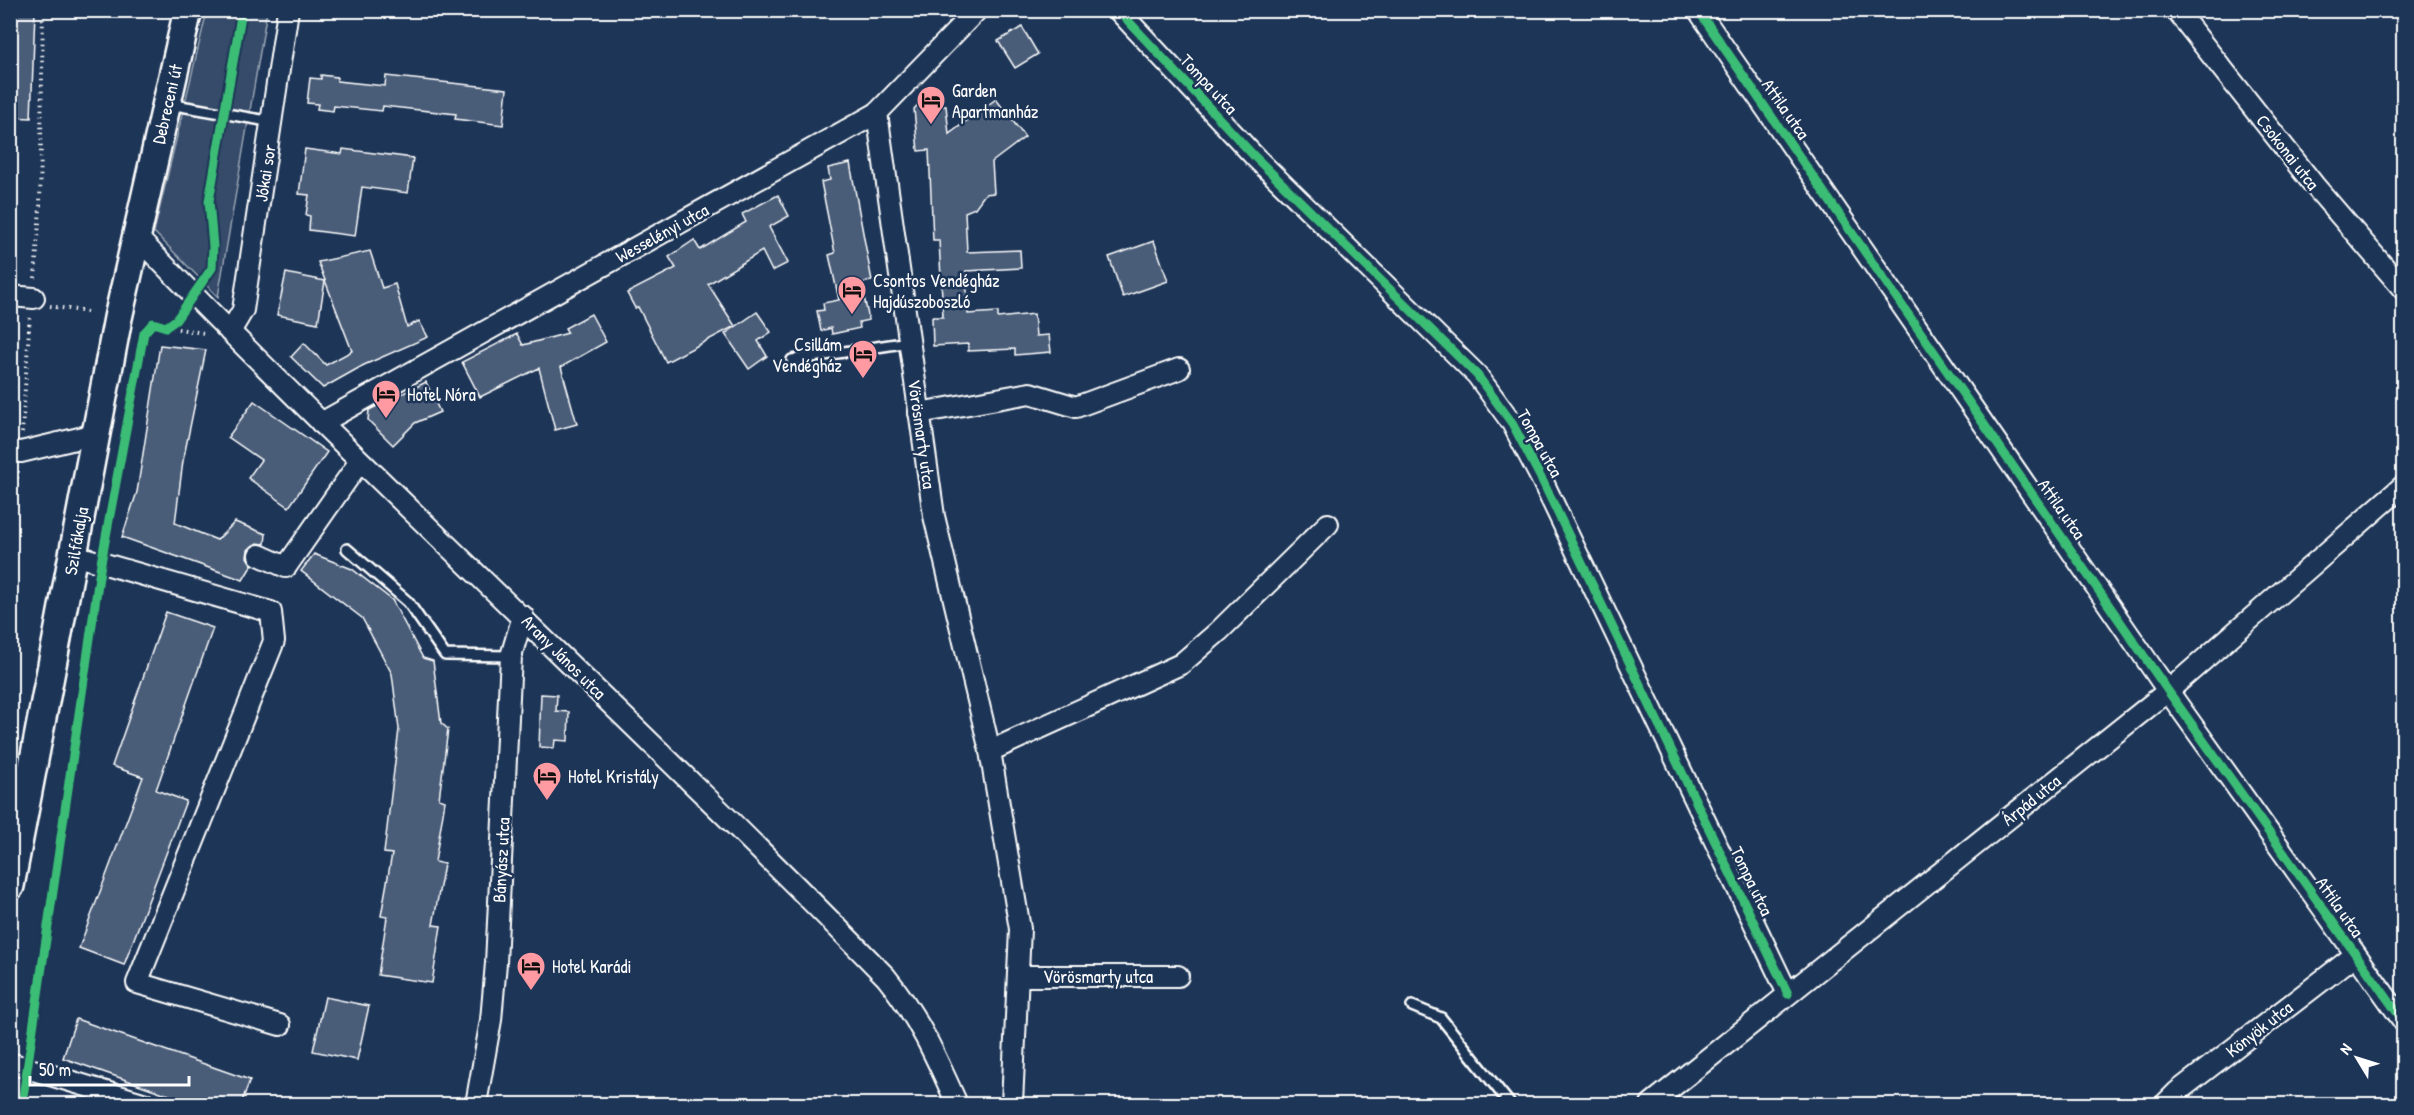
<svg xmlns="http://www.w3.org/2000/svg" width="2414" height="1115" font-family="'Patrick Hand',sans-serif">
  <rect width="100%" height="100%" fill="#1d3557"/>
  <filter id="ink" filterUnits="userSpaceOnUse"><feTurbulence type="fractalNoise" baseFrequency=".0167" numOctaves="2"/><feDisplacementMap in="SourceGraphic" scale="12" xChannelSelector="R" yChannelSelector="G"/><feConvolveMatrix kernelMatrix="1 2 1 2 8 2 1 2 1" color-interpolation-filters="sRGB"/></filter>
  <g filter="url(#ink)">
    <polygon fill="#364b69" stroke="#9aa5b4" stroke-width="1.5" points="207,11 267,11 218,297 154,232"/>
    <g fill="#4a5d79" stroke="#fff" stroke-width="1.5">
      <polygon points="10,10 35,11 31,118 10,117"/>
      <polygon points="1022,27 1038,54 1015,68 998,41"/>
      <polygon points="321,75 337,77 337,81 385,86 386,76 507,89 503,125 455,119 456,114 383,106 382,111 334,106 333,111 317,109 318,104 307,103 310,78 321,79"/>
      <polygon points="940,94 942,106 946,106 949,134 996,99 1025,137 992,162 994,193 985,194 975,208 965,212 967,252 1020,250 1021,268 966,271 968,314 998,312 998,318 1034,314 1036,336 1049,335 1051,352 1015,355 1015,349 968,351 968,344 933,346 932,317 943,317 939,240 933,240 929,150 918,151 914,109 926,96"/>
      <polygon points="305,149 342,154 343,149 413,158 408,193 362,187 355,236 309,230 310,216 306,215 309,195 299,194"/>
      <polygon points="850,163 872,281 861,283 869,320 859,322 860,328 832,334 831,328 821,331 817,311 824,310 823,303 839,300 829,255 835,253 821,182 830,180 828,168"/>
      <polygon points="778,195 789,216 769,227 788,263 772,271 762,251 708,284 735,326 666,362 638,307 635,308 627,293 676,268 669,257 694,240 700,250 746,222 742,214"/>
      <polygon points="1154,241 1168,281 1123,297 1109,257"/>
      <polygon points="370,251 382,288 395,284 407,327 419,321 428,337 364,365 323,388 291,357 304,343 326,365 352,351 318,262"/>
      <polygon points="286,273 325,281 318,323 277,315"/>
      <polygon points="757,312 771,332 758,341 767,356 749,369 725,334"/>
      <polygon points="591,314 606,342 561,367 577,424 555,430 539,368 480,397 462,362 517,334 523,345 568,333 565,328"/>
      <polygon points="160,345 206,350 183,461 175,523 217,540 235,522 266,534 265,544 257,543 248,550 247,557 252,565 243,580 122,537 137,492"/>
      <polygon points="426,382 440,412 415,423 393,445 368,420 369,410"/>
      <polygon points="254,401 327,452 289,507 248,478 261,460 228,437"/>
      <polygon points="314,554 352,569 392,600 423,658 433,661 441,723 448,729 439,799 445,801 435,862 444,864 433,925 441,926 432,983 378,975 387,917 381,916 392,854 384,853 399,729 392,674 362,618 301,571"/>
      <polygon points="166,612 213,628 156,790 186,801 124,965 79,948 143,777 112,766"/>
      <polygon points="541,694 557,695 556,711 569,712 568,741 555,740 554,748 539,747"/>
      <polygon points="325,997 369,1006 357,1060 313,1051"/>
      <polygon points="76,1019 250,1080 241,1104 195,1104 63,1058"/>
    </g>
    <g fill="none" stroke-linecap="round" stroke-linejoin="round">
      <g stroke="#fff" stroke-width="14">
        <g id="lane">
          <polyline points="169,104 273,122"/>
          <polyline points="792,360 909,342"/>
          <polyline points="347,549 408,602 445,655 511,656"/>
          <polyline points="1412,1006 1441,1018 1510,1104"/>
        </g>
      </g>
      <g stroke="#fff" stroke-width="24">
        <g id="street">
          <polyline points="1118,10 1255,157 1477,375 1512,423 1543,482 1788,994"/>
          <polyline points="1698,10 2168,691 2404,1022"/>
          <polyline points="2176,10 2314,185 2404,290"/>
          <polyline points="877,113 934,516 990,751 1020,929 1012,1104"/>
          <path d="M135,235c245,253 505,490 751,742 33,41 50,80 71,127"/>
          <polyline points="10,296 34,298"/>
          <polyline points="230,332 243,310 288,10"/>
          <polyline points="919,413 1030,393 1076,407 1179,369"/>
          <polyline points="321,423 877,113 977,10"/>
          <polyline points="10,451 21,452 96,434"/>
          <polyline points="74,555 271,612 274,641 137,983 280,1025"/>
          <polyline points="259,555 286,567 360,461"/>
          <polyline points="990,751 1181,664 1219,631 1328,524"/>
          <polyline points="1018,976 1178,976"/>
          <polyline points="10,1063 146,1104"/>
          <polyline points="476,1104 491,1020 496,963 511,656 523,616"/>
          <polyline points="1651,1104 2168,691 2404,485"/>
          <polyline points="2165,1104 2177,1092 2354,956"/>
        </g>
      </g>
      <g stroke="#fff" stroke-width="32">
        <polyline id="secondary" points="10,886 118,318 188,10"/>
      </g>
      <g stroke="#fff" stroke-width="4" stroke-dasharray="1.5 4.5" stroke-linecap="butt">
        <polyline points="35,278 40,208 43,10"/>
        <polyline points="50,306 87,312"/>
        <polyline points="166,327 204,333"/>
        <polyline points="22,433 30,315"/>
        <polyline points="10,532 18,471"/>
      </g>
      <use href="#lane" stroke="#1d3557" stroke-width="9"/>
      <use href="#street" stroke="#1d3557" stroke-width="20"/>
      <use href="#secondary" stroke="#1d3557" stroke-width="27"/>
      <g stroke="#1d3557" stroke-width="13">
        <g id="cycleway">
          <polyline points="1118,10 1255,157 1477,375 1512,423 1543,482 1788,994"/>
          <polyline points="1698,10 2168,691 2404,1022"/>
          <polyline points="22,1104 101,563 144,333 153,323 166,327 176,320 212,268 213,246 209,201 242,10"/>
        </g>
      </g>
      <use href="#cycleway" stroke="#3abd76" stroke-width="9"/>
    </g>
  </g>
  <defs>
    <g id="hotel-pin" transform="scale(1.5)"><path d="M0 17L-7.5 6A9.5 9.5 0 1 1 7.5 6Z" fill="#ff9aa2" stroke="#1d3557"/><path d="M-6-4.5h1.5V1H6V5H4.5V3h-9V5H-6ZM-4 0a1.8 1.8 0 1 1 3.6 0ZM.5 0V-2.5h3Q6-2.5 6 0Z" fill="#111"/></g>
  </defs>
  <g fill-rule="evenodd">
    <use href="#hotel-pin" x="931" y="100"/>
    <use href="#hotel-pin" x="852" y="290"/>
    <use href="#hotel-pin" x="863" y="354"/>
    <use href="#hotel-pin" x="386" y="394"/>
    <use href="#hotel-pin" x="547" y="776"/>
    <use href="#hotel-pin" x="531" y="966"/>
  </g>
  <g text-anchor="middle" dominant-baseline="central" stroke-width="5" stroke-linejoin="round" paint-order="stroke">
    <g font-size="18" fill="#fff" stroke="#1d3557">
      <text transform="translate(1209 84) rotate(47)">Tompa utca</text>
      <text transform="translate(167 104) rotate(-77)">Debreceni út</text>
      <text transform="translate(1786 109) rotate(55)">Attila utca</text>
      <text transform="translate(2288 152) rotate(52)">Csokonai utca</text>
      <text transform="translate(265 173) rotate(-81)">Jókai sor</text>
      <text transform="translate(662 233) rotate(-29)">Wesselényi utca</text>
      <text transform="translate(922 434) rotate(82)">Vörösmarty utca</text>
      <text transform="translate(1540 443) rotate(61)">Tompa utca</text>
      <text transform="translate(2062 509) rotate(55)">Attila utca</text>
      <text transform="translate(76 541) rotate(-80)">Szilfákalja</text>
      <text transform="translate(564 657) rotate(45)">Arany János utca</text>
      <text transform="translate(2031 800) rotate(-39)">Árpád utca</text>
      <text transform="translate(501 860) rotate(-87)">Bányász utca</text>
      <text transform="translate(1752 881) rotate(64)">Tompa utca</text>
      <text transform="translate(2340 907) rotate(55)">Attila utca</text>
      <text x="1098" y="976">Vörösmarty utca</text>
      <text transform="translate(2259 1029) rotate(-38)">Könyök utca</text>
    </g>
    <g font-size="18" fill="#fff" stroke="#1d3557" text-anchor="start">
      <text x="952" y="90">Garden<tspan x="952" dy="21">Apartmanház</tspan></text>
      <text x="873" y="280">Csontos Vendégház<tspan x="873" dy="21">Hajdúszoboszló</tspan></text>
      <text x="842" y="344" text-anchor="end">Csillám<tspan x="842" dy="21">Vendégház</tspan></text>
      <text x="407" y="394">Hotel Nóra</text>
      <text x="568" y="776">Hotel Kristály</text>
      <text x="552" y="966">Hotel Karádi</text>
    </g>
  </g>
  <rect width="2414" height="1115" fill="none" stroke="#1d3557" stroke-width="36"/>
  <rect x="18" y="18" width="2378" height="1079" fill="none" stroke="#fff" stroke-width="2" filter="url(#ink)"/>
  <g transform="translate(2357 1058) rotate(308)" stroke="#1d3557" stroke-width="4.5" paint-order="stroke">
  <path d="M0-4.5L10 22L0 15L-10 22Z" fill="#ffffff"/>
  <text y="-9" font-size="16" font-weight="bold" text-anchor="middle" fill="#ffffff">N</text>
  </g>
  <path d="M30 1076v9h159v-9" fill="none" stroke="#ffffff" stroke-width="3"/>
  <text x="39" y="1076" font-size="18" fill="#ffffff" stroke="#1d3557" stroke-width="4.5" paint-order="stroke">50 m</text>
</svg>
